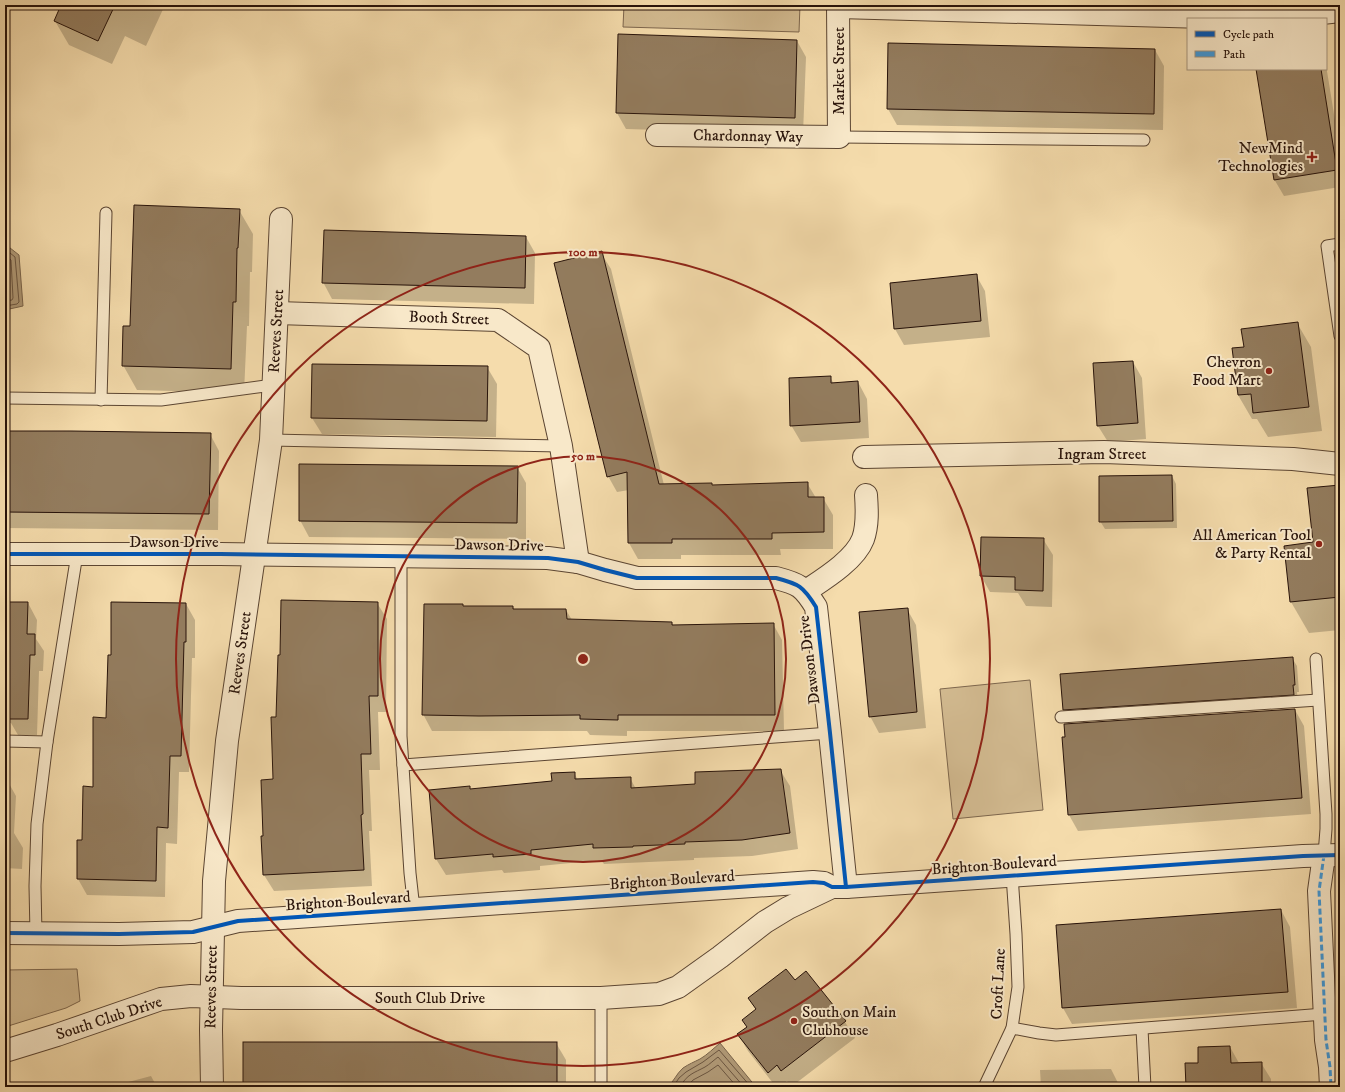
<svg xmlns="http://www.w3.org/2000/svg" width="1345" height="1092" font-family="'IM FELL DW Pica',serif">
  <rect width="100%" height="100%" fill="#f5dcac"/>
  <filter id="stains"><feTurbulence type="fractalNoise" baseFrequency=".005" numOctaves="4"/><feColorMatrix values="0 0 0 0 .2 0 0 0 0 .09 0 0 0 0 .02 0 0 0 .5 -.17"/></filter>
  <radialGradient id="worn" r=".72"><stop offset=".6" stop-color="#630" stop-opacity="0"/><stop offset="1" stop-color="#630" stop-opacity=".3"/></radialGradient>
  <g fill="#d2ba90" stroke="#7d664d">
    <polygon points="624,5 800,5 799,32 623,27"/>
    <polygon points="1030,680 1043,810 953,819 940,689"/>
    <polygon points="77,969 80,1001 66,1008 5,1027 5,970"/>
  </g>
  <g fill="#af9875" stroke="#79634a">
    <polygon points="5,244 19,255 23,306 5,310"/>
    <path d="M720,1043l36,44h-89c7,-5 9,-13 16,-19 6,-4 11,-6 17,-9 7,-4 14,-11 20,-16z"/>
  </g>
  <g fill="#0003">
    <polygon points="62,5 165,5 146,46 125,36 112,64 69,45 55,21"/>
    <polygon points="797,41 806,57 803,134 626,129 617,113"/>
    <polygon points="1155,50 1164,66 1163,130 897,125 888,109"/>
    <polygon points="1326,65 1340,151 1340,187 1284,196 1274,179 1257,69 1326,69"/>
    <polygon points="239,210 253,234 252,272 250,272 249,326 247,326 244,393 137,390 123,365 130,328"/>
    <polygon points="526,237 535,253 534,304 332,299 323,282"/>
    <polygon points="601,253 611,269 664,485 713,486 807,483 816,498 823,498 833,515 833,549 780,549 781,555 681,555 681,559 638,559 629,543 629,490 617,492 608,476"/>
    <polygon points="976,275 985,291 990,337 904,345 895,329 891,283"/>
    <polygon points="1297,323 1311,347 1322,431 1268,437 1257,419 1252,419 1238,395 1233,349 1245,348"/>
    <polygon points="1133,362 1142,378 1146,439 1108,442 1098,426"/>
    <polygon points="487,367 497,384 496,437 322,434 312,418"/>
    <polygon points="830,377 834,384 858,382 867,399 869,438 801,442 791,425"/>
    <polygon points="5,432 210,434 219,451 218,530 5,528"/>
    <polygon points="517,467 526,483 526,539 309,537 300,520"/>
    <polygon points="1172,476 1176,484 1177,528 1105,529 1100,521"/>
    <polygon points="1340,486 1340,630 1309,633 1291,602 1314,543"/>
    <polygon points="1043,539 1053,555 1052,607 1026,606 1018,593 990,592 981,576"/>
    <polygon points="5,603 28,603 37,620 36,639 44,651 43,671 39,671 37,735 18,735 11,723 5,722"/>
    <polygon points="377,603 387,619 386,712 378,712 380,770 369,770 372,831 369,831 372,886 274,891 264,875 262,837 264,837 274,780 281,656"/>
    <polygon points="186,604 195,620 195,658 192,658 189,772 179,772 177,844 166,843 165,897 87,895 78,879 78,841 83,841 107,719 112,656"/>
    <polygon points="463,607 513,607 515,610 566,610 572,620 672,623 674,626 773,624 782,640 784,731 627,731 627,736 590,735 587,731 432,731 423,714"/>
    <polygon points="907,609 916,625 926,728 879,733 870,716"/>
    <polygon points="1292,658 1297,666 1299,692 1297,692 1298,702 1068,717 1064,710"/>
    <polygon points="1295,710 1304,726 1311,814 1078,831 1069,815 1063,738"/>
    <polygon points="780,770 790,786 798,849 752,856 694,858 694,860 604,864 601,860 540,866 540,870 504,873 502,870 446,875 436,859 469,787 471,790 553,782 574,773 578,780 630,778 636,789 696,785"/>
    <polygon points="5,780 7,780 16,796 14,833 23,848 22,869 5,868"/>
    <polygon points="1281,910 1290,927 1297,1008 1072,1024 1063,1008 1057,926"/>
    <polygon points="806,972 845,1022 855,1038 791,1087 787,1081 779,1087 776,1087 748,1051 738,1034 747,1027 756,1010 749,998 795,981"/>
    <polygon points="556,1043 566,1060 566,1087 244,1087"/>
    <polygon points="1230,1047 1239,1063 1261,1063 1271,1079 1271,1087 1187,1087 1199,1064"/>
    <polygon points="1111,1069 1120,1087 1041,1087 1040,1070"/>
    <polygon points="151,1076 157,1087 118,1087 117,1085"/>
  </g>
  <g fill="none" stroke-linecap="round" stroke-linejoin="round">
    <g stroke="#6c5640" stroke-width="1">
      <polyline points="5,249 15,257 19,302 17,304 5,306"/>
      <polyline points="5,255 11,260 13,298 12,300 5,301"/>
      <polyline points="673,1087 679,1078 686,1072 703,1062 719,1050 751,1087"/>
      <path d="M680,1087c7,-13 14,-14 25,-20 5,-3 9,-7 13,-10l26,30"/>
      <polyline points="687,1087 693,1080 708,1072 718,1065 737,1087"/>
    </g>
  </g>
  <g fill="#937c5e" stroke="#28130a">
    <polygon points="61,5 115,5 98,41 54,21"/>
    <polygon points="618,34 797,40 795,118 616,113"/>
    <polygon points="888,43 1155,49 1154,114 887,109"/>
    <polygon points="1256,69 1321,69 1337,170 1274,180"/>
    <polygon points="134,205 240,209 238,248 237,248 236,302 233,302 231,369 122,366 123,326 130,326"/>
    <polygon points="324,230 526,236 525,288 322,283"/>
    <polygon points="602,251 659,484 712,483 712,485 808,482 808,497 824,497 824,532 772,533 772,539 672,539 672,543 628,543 627,472 607,477 554,263"/>
    <polygon points="977,274 981,321 894,329 890,283"/>
    <polygon points="1298,322 1309,407 1253,413 1251,394 1238,395 1232,348 1244,347 1241,329"/>
    <polygon points="1133,361 1138,423 1097,426 1093,363"/>
    <polygon points="312,364 488,366 487,421 311,418"/>
    <polygon points="831,376 831,383 858,381 860,422 790,426 789,378"/>
    <polygon points="5,431 71,431 211,433 209,514 5,512"/>
    <polygon points="299,464 518,466 517,523 299,521"/>
    <polygon points="1172,475 1173,521 1099,522 1099,476"/>
    <polygon points="1340,485 1340,597 1290,602 1284,546 1313,542 1307,488"/>
    <polygon points="981,537 1044,538 1043,591 1015,590 1015,577 980,576"/>
    <polygon points="281,600 378,602 378,696 369,696 371,754 361,754 363,814 361,815 364,870 263,875 261,836 263,836 261,780 273,779 271,717 276,717 278,655 280,655"/>
    <polygon points="5,602 28,602 27,634 35,634 35,655 30,655 28,719 7,719 8,707 5,707"/>
    <polygon points="111,602 186,603 186,642 184,642 181,756 170,756 168,828 157,827 156,881 77,879 77,840 82,840 83,786 93,787 93,717 106,718 108,655 111,655"/>
    <polygon points="424,604 463,604 463,606 513,606 513,609 566,609 567,619 672,622 672,625 774,623 775,715 618,715 618,720 580,719 580,715 479,716 422,715"/>
    <polygon points="908,608 917,712 869,717 859,612"/>
    <polygon points="1293,657 1295,685 1293,685 1294,695 1063,710 1060,674"/>
    <polygon points="1295,709 1302,798 1068,815 1062,737 1065,737 1064,724"/>
    <polygon points="781,769 790,833 742,840 685,842 685,844 633,846 633,847 593,848 593,844 531,850 531,854 493,857 493,854 435,859 429,790 470,786 470,789 552,781 551,773 575,772 575,779 631,777 631,788 695,784 695,772"/>
    <polygon points="1281,909 1288,992 1062,1008 1056,925"/>
    <polygon points="786,969 795,980 806,971 846,1021 781,1071 777,1065 768,1073 737,1034 747,1027 742,1020 756,1009 748,998"/>
    <rect x="243" y="1042" width="314" height="45"/>
    <polygon points="1230,1046 1231,1063 1262,1062 1262,1087 1186,1087 1185,1063 1198,1063 1198,1047"/>
  </g>
  <g fill="none" stroke-linecap="round" stroke-linejoin="round">
    <g stroke="#5b4532" stroke-width="13">
      <g id="lane">
        <polyline points="839,137 1144,140"/>
        <polyline points="1340,244 1327,246 1340,336"/>
        <polyline points="5,398 161,400 273,385"/>
        <polyline points="101,400 106,213"/>
        <polyline points="271,440 561,446"/>
        <polyline points="401,556 401,736 410,873 414,909"/>
        <polyline points="1316,659 1326,814 1326,829 1324,855"/>
        <polyline points="1061,717 1318,700"/>
        <polyline points="5,741 47,742"/>
        <polyline points="403,765 830,733"/>
        <polyline points="36,934 35,886 37,824 47,742 77,554"/>
        <polyline points="601,998 601,1087"/>
        <polyline points="1012,1028 1039,1033 1056,1035 1324,1014"/>
        <polyline points="1142,1029 1145,1087"/>
        <polyline points="984,1087 1012,1028 1018,987 1016,934 1012,875"/>
      </g>
    </g>
    <g stroke="#5b4532" stroke-width="24">
      <g id="street">
        <polyline points="839,7 1241,18 1304,15 1340,11"/>
        <polyline points="657,135 839,137 838,5"/>
        <polyline points="277,313 498,320 539,348 561,446 578,562"/>
        <polyline points="864,457 1104,452 1293,459 1340,464"/>
        <path d="M5,554h215l328,4 30,4 27,8 32,8h139c23,6 27,8 40,29l14,126 16,154"/>
        <path d="M806,591c18,-12 49,-31 57,-52 5,-14 4,-30 3,-44"/>
        <polyline points="1324,855 1319,891 1326,1040 1330,1067 1331,1087"/>
        <polyline points="5,933 119,934 193,932 238,921 813,882 824,883 832,887 846,887 1303,856 1340,855"/>
        <polyline points="5,1051 57,1035 161,999 191,996 241,998 601,998 659,994 678,987 720,957 765,922 788,908 832,887"/>
        <polyline points="212,1087 211,1030 214,881 227,741 271,440 281,219"/>
      </g>
    </g>
    <use href="#lane" stroke="#f8e8c9" stroke-width="11"/>
    <use href="#street" stroke="#f8e8c9" stroke-width="22"/>
    <polyline stroke="#3d9ade" stroke-width="3" stroke-dasharray="6 3" stroke-linecap="butt" points="1324,855 1319,891 1326,1040 1330,1067 1331,1087"/>
    <g stroke="#f8e8c9" stroke-width="6">
      <g id="cycleway">
        <path d="M5,554h215l328,4 30,4 27,8 32,8h139c23,6 27,8 40,29l14,126 16,154"/>
        <polyline points="5,933 119,934 193,932 238,921 813,882 824,883 832,887 846,887 1303,856 1340,855"/>
      </g>
    </g>
    <use href="#cycleway" stroke="#0057b8" stroke-width="4"/>
  </g>
  <g fill="none" stroke="#8f2418" stroke-width="2">
    <circle cx="583" cy="659" r="203"/>
    <circle cx="583" cy="659" r="407"/>
  </g>
  <g fill="#8f2418" stroke="#f8e8c9" stroke-width="1.5">
    <path d="M1310 151h4v4h4v4h-4v4h-4v-4h-4v-4h4z"/>
    <circle cx="1269" cy="371" r="4"/>
    <circle cx="1319" cy="544" r="4"/>
    <circle cx="794" cy="1021" r="4"/>
  </g>
  <g text-anchor="middle" dominant-baseline="central" stroke-width="4" stroke-linejoin="round" paint-order="stroke">
    <g font-size="16" fill="#28130a" stroke="#f8e8c9">
      <text transform="translate(839 71) rotate(-90)">Market Street</text>
      <text transform="translate(748 136) rotate(1)">Chardonnay Way</text>
      <text transform="translate(449 318) rotate(2)">Booth Street</text>
      <text transform="translate(276 331) rotate(-87)">Reeves Street</text>
      <text x="1102" y="454">Ingram Street</text>
      <text x="174" y="542">Dawson Drive</text>
      <text transform="translate(499 545) rotate(1)">Dawson Drive</text>
      <text transform="translate(240 653) rotate(-82)">Reeves Street</text>
      <text transform="translate(809 660) rotate(-97)">Dawson Drive</text>
      <text transform="translate(994 865) rotate(-4)">Brighton Boulevard</text>
      <text transform="translate(672 880) rotate(-4)">Brighton Boulevard</text>
      <text transform="translate(348 901) rotate(-4)">Brighton Boulevard</text>
      <text transform="translate(998 984) rotate(-87)">Croft Lane</text>
      <text transform="translate(211 987) rotate(-89)">Reeves Street</text>
      <text x="430" y="998">South Club Drive</text>
      <text transform="translate(109 1018) rotate(-18)">South Club Drive</text>
    </g>
    <g font-size="16" fill="#28130a" stroke="#f8e8c9" text-anchor="end">
      <text x="1303" y="148">NewMind<tspan x="1303" dy="18">Technologies</tspan></text>
      <text x="1261" y="362">Chevron<tspan x="1261" dy="18">Food Mart</tspan></text>
      <text x="1311" y="535">All American Tool<tspan x="1311" dy="18">&amp; Party Rental</tspan></text>
      <text x="802" y="1012" text-anchor="start">South on Main<tspan x="802" dy="18">Clubhouse</tspan></text>
    </g>
  </g>
  <circle cx="583" cy="659" r="6" fill="#8f2418" stroke="#f8e8c9" stroke-width="2"/>
  <g font-size="12" text-anchor="middle" font-weight="bold" fill="#8f2418" stroke="#f8e8c9" stroke-width="4" stroke-linejoin="round" paint-order="stroke">
    <text x="583" y="256">100 m</text>
    <text x="583" y="460">50 m</text>
  </g>
  <rect width="1345" height="1092" fill="none" stroke="#f5dcac" stroke-width="20"/>
  <rect x="6" y="6" width="1333" height="1080" fill="none" stroke="#28130a" stroke-width="2"/>
  <rect x="10" y="10" width="1325" height="1072" fill="none" stroke="#28130a"/>
  <rect x="1187" y="18" width="140" height="52" fill="#f8e8c9" stroke="#a5937d"/>
  <rect x="1195" y="31" width="20" height="6" fill="#0057b8" stroke="#a5937d"/>
  <text x="1223" y="38" font-size="12" fill="#28130a">Cycle path</text>
  <rect x="1195" y="51" width="20" height="6" fill="#3d9ade" stroke="#a5937d"/>
  <text x="1223" y="58" font-size="12" fill="#28130a">Path</text>
  <rect width="100%" height="100%" filter="url(#stains)"/>
  <rect width="100%" height="100%" fill="url(#worn)"/>
</svg>
